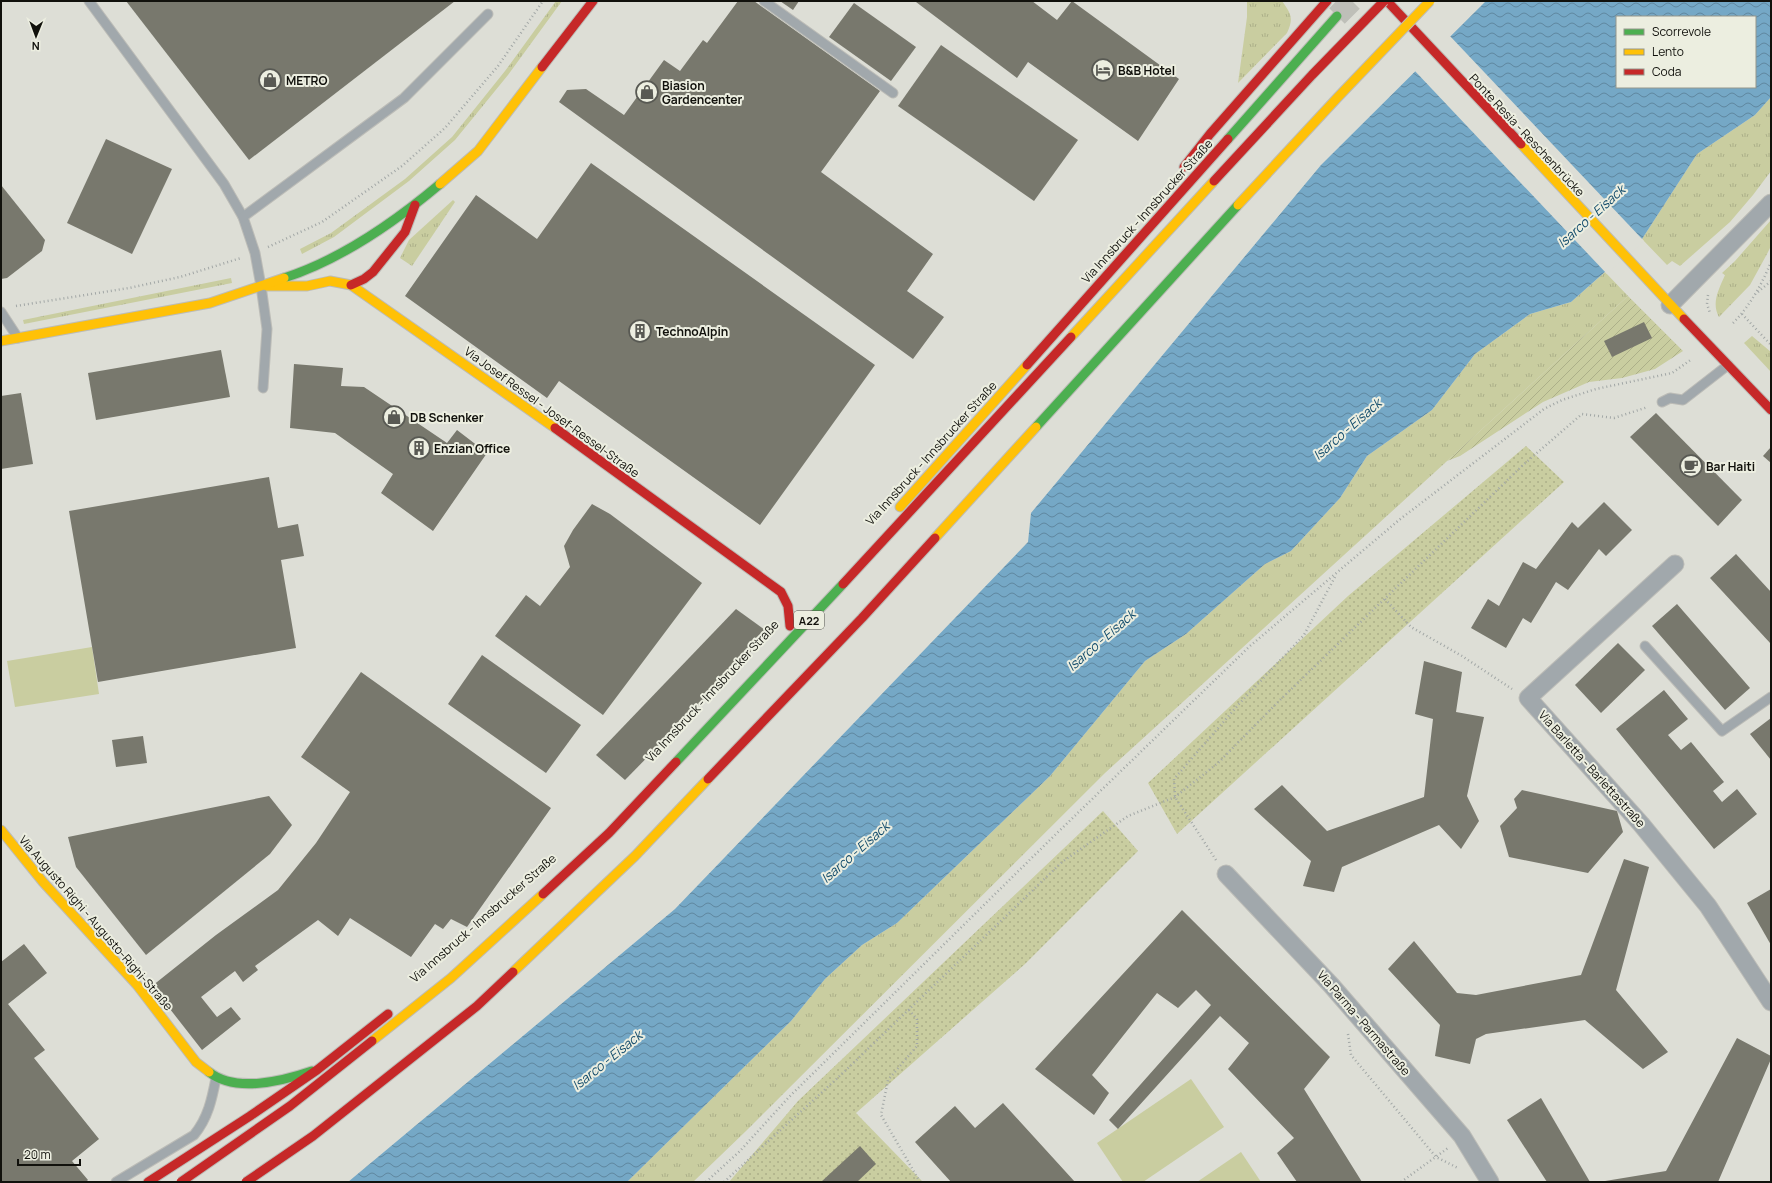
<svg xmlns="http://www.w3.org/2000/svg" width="1772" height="1183" font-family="Manrope,sans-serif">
  <defs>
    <pattern id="grass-tufts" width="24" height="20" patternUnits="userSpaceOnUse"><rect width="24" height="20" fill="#c9cda0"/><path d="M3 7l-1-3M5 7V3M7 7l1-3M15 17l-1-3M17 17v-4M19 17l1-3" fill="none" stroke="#acaf89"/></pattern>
    <pattern id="park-dots" width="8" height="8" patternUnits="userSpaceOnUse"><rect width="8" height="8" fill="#c9cda0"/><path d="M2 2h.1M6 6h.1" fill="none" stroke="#acaf89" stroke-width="1.8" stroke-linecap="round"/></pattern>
    <pattern id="garden-furrows" width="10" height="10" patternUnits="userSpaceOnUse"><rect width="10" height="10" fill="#c9cda0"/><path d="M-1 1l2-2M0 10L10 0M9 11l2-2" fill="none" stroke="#acaf89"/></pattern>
    <pattern id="water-waves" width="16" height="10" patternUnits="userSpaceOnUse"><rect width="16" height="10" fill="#75a8c6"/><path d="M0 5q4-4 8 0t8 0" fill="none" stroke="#5f879f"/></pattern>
  </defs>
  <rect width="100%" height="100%" fill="#ddded6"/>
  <g fill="url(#grass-tufts)">
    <polygon points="556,1 562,1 508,75 455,140 409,181 334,237 302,254 300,249 331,233 405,179 452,137 505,71"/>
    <path d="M1247,1h35c9,13 12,17 5,32l-49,50 9,-66z"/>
    <polygon points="1771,97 1771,171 1753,195 1730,222 1680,266 1672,261 1667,265 1642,239 1697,154 1755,115"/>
    <polygon points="453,200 455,202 412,266 400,258 409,240"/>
    <path d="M1771,220v26l-4,8 -17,31 -31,32c-8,-14 0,-28 6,-42l-3,-2 13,-12z"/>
    <polygon points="1605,272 1628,296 1105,773 746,1131 693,1182 627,1182 791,1021 825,979 862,945 897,923 1050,776 1145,661 1186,634 1265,564 1291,551 1340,498 1367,456 1432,410 1475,354 1530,314 1571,302"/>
    <polygon points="231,278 232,283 24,324 23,320"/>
    <polygon points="1752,336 1771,352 1771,372 1744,343"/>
  </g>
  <g fill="url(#park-dots)">
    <polygon points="1526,446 1564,482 1177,834 1148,783 1348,596"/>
    <polygon points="1103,811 1138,851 1025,964 856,1113 923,1182 729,1182 798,1101"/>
  </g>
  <polygon fill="url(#garden-furrows)" points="1628,296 1683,351 1655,369 1622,378 1589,382 1543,402 1460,456 1447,461"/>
  <g fill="#c9cda0">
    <polygon points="92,647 99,694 15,707 7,661"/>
    <polygon points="1191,1079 1224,1127 1143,1182 1123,1182 1097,1143"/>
    <polygon points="1241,1152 1261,1182 1197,1182"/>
  </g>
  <path fill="url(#water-waves)" fill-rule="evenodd" d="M1486,1h285v96l-16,18 -58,39 -55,85 -71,63 -41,12 -55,40 -43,56 -65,46 -27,42 -49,53 -26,13 -79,70 -41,27 -95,115 -153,147 -35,22 -37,34 -34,42 -164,161h-279l327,-273 353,-367 3,-29 290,-348zM1617,17h138v70h-138z"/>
  <polygon fill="#ddded6" points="1449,35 1644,241 1607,274 1414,70"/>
  <g fill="#78786d">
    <polygon points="126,1 455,1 249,160"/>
    <polygon points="738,1 754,1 880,91 821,172 933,254 907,291 944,317 913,359 559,102 567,90 586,89 624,115 664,60 680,71 703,40 707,43"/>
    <polygon points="780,1 799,1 793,10"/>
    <polygon points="917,1 1032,1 1057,20 1072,1 1179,79 1138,141 1028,62 1017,78 916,2"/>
    <polygon points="854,3 916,47 891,81 829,37"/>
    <polygon points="941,45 1078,140 1034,201 898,106"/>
    <polygon points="106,139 172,169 132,254 67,223"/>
    <polygon points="591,163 875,365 760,525 559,381 547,398 405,296 476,195 537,239"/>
    <polygon points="1,185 45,240 42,251 7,278 1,279"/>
    <polygon points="1644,322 1652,338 1612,357 1604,341"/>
    <polygon points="221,350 230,397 96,420 88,373"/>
    <polygon points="294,364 343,368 341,386 364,387 447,443 457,430 487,453 433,531 381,493 393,474 335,433 290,428"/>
    <polygon points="21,393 33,464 1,469 1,396"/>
    <polygon points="1656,413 1742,500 1718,526 1630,437"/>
    <polygon points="1771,447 1771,463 1763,456"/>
    <polygon points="269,477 278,528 298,524 304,556 281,560 296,648 98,682 69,511"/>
    <polygon points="1604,502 1632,530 1606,556 1599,549 1568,590 1556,582 1531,623 1523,618 1506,648 1471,628 1488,599 1499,606 1523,562 1536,569 1572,522 1578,528"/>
    <polygon points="592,504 610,514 702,583 603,715 495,636 526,595 540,606 570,567 564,546 573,530"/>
    <polygon points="1736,554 1771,592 1771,644 1710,578"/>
    <polygon points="1677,604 1750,688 1725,710 1652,626"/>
    <polygon points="736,609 769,633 625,780 596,755"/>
    <polygon points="1618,643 1645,670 1601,713 1575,685"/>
    <polygon points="482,655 581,725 546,773 448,704"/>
    <polygon points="1424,661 1462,672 1456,712 1484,717 1467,796 1479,821 1461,849 1439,825 1342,867 1334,892 1303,886 1311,861 1254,809 1282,785 1327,831 1424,797 1433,719 1415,714"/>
    <polygon points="361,672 551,808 467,927 451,919 443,929 435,924 411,957 350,918 338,936 318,920 255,966 258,970 243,982 235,971 201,997 217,1017 231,1007 241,1019 202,1050 152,986 216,935 278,890 316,843 350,792 301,757"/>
    <polygon points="1664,690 1688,719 1668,735 1681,750 1691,742 1724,782 1713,791 1722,802 1737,789 1757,814 1714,849 1616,729"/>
    <polygon points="1771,718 1771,760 1750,734"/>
    <polygon points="143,736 147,763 116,767 112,740"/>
    <polygon points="1522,790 1617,811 1623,832 1588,873 1509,857 1500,826 1517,808 1514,799"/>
    <polygon points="269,796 292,825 270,854 146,955 76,867 68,837"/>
    <polygon points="1624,859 1649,867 1616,990 1668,1052 1643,1069 1585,1020 1486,1034 1476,1039 1470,1064 1435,1056 1440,1025 1388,969 1414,941 1457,993 1476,995 1581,975"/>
    <polygon points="1771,889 1771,945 1747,903"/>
    <polygon points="1182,910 1330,1057 1304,1089 1362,1182 1297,1182 1277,1153 1294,1138 1228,1069 1249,1043 1220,1016 1118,1129 1109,1120 1211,1005 1196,990 1178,1008 1157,993 1092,1075 1109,1093 1094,1115 1035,1069"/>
    <polygon points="24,944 47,973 8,1004 45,1050 34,1058 99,1139 72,1161 88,1180 86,1182 1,1182 1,962"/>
    <polygon points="1737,1038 1771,1056 1771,1059 1718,1182 1599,1182 1666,1171"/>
    <polygon points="1541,1098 1590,1182 1547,1182 1507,1120"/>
    <polygon points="1003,1103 1075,1182 951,1182 915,1142 955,1106 975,1128"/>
    <polygon points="860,1146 876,1164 857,1182 821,1182"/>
  </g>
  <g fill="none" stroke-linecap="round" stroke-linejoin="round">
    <polyline stroke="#bebfb8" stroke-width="22" stroke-dasharray="22 11" stroke-linecap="butt" points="1337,16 1352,1"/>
    <g stroke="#bcbcb7" stroke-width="11">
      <g id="lane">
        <polyline points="89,1 224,184 243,217 255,253 261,286 267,329 263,388"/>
        <polyline points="764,1 893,93"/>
        <polyline points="243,217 404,98 488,14"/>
        <polyline points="1,312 18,338"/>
        <polyline points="1662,402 1670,398 1683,400 1728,365"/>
        <polyline points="1645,646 1722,731 1771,697"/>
        <path d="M116,1182l78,-47c14,-17 18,-36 22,-57"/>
      </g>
    </g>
    <g stroke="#bcbcb7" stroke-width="19">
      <g id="street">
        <polyline points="1670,305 1771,203"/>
        <polyline points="1675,564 1528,698 1641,824 1708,906 1771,1002"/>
        <polyline points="1226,874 1331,985 1462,1136 1490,1182"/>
      </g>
    </g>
    <g stroke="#bcbcb7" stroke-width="11">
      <g id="fast">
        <polyline points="1228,139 1337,16"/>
        <path d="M284,278c56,-18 112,-57 156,-94"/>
        <path d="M209,1072c26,21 74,9 103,-1"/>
      </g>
    </g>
    <g stroke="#bcbcb7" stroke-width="11">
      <g id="slow">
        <polyline points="1521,144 1684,319"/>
        <polyline points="440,184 478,151 542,67"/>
        <polyline points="267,286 307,286 330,281 351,285 555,428"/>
        <polyline points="1,341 210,303 284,278"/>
        <polyline points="900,507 1027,365"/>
        <polyline points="1,830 43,882 137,985 196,1062 209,1072"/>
      </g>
    </g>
    <g stroke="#bcbcb7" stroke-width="11">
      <g id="jam">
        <polyline points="1387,1 1521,144"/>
        <polyline points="542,67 593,1"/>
        <polyline points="1184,167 1210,134 1327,1"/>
        <polyline points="351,285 364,279 373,272 405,232 415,205"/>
        <polyline points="1684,319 1771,410"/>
        <polyline points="1027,365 1228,139"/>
        <polyline points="555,428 781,592 788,606 790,626"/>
        <polyline points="148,1182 250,1116 317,1070 388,1014"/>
      </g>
    </g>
    <g stroke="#a2a7a6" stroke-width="2.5" stroke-dasharray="1 3" stroke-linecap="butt">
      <polyline points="268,247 322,222 402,166 445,128 498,66 543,1"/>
      <polyline points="1758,292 1771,281"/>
      <polyline points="1708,295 1707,304 1710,313"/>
      <polyline points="16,306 129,288 180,277 241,258"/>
      <polyline points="1742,314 1771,345"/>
      <path d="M1733,323c17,-17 29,-39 38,-61"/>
      <polyline points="1385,599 1411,627 1462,656 1512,689"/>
      <polyline points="1216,860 1175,797 1174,779 1239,704 1304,635 1336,575"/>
      <polyline points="909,1010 917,1019 917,1046 888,1080 881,1115 920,1182"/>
      <polyline points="1348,1034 1351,1055 1436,1157 1458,1168"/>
      <polyline points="706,1182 740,1151 789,1097 1054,836 1250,646 1399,520 1544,409 1562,400 1596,389 1672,373 1692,359"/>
      <polyline points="724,1182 844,1072 1062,862 1128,816 1175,797 1218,763 1278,702 1523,465 1582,414 1614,418 1648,407"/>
      <polyline points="1401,1182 1448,1148"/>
    </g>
    <use href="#lane" stroke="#a1a8ac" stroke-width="9"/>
    <use href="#street" stroke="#a1a8ac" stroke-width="17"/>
    <use href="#fast" stroke="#4caf50" stroke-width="9"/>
    <use href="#slow" stroke="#ffc107" stroke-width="9"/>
    <use href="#jam" stroke="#c62828" stroke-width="9"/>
    <g stroke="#bcbcb7" stroke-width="11" stroke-linecap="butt">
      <g id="fast-bridge">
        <polyline points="1036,427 1238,205"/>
        <polyline points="676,762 843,584"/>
      </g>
    </g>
    <g stroke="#bcbcb7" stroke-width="11" stroke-linecap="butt">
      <g id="slow-bridge">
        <polyline points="1238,205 1338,97 1430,1"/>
        <polyline points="1071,337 1214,181"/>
        <polyline points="935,538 1036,427"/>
        <polyline points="513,972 635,856 708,779"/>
        <polyline points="372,1041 451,978 543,894"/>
      </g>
    </g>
    <g stroke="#bcbcb7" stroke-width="11" stroke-linecap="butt">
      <g id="jam-bridge">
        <polyline points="1214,181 1312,75 1384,1"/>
        <polyline points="843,584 1071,337"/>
        <polyline points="708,779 862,618 935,538"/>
        <polyline points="543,894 609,833 676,762"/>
        <polyline points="181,1182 290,1106 372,1041"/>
        <polyline points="246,1182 313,1136 477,1006 513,972"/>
      </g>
    </g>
    <use href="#fast-bridge" stroke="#4caf50" stroke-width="9"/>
    <use href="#slow-bridge" stroke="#ffc107" stroke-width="9"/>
    <use href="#jam-bridge" stroke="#c62828" stroke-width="9"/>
  </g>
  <defs>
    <g id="hotel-ring" transform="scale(1.15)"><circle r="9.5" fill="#eceee0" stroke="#585953" stroke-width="1.5"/><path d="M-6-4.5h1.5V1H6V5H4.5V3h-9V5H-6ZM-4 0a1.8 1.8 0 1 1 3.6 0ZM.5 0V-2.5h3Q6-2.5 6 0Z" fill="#585953"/></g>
    <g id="shop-ring" transform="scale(1.15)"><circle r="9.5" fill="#eceee0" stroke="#585953" stroke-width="1.5"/><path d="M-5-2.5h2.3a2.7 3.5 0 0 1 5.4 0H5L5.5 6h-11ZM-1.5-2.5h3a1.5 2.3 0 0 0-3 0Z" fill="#585953"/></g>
    <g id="building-ring" transform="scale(1.15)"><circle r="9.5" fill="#eceee0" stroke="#585953" stroke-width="1.5"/><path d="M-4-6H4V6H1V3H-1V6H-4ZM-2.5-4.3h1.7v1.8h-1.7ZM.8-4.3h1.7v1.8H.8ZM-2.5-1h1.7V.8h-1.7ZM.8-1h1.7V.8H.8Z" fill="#585953"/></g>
    <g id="cafe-ring" transform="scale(1.15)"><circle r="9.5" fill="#eceee0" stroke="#585953" stroke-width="1.5"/><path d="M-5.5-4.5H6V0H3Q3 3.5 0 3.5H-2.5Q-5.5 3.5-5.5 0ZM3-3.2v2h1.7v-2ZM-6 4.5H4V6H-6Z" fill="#585953"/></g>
  </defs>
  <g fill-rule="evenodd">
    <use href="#hotel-ring" x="1103" y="70"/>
    <use href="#shop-ring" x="270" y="80"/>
    <use href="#shop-ring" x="647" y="92"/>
    <use href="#building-ring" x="640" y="331"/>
    <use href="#shop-ring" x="394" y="417"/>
    <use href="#building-ring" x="419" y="448"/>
    <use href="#cafe-ring" x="1691" y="466"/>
  </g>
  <g text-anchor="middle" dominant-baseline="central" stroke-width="4" stroke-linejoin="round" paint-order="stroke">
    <rect fill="#eceee0" stroke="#53534c" stroke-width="1" x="794" y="611" width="30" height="18" rx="3"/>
    <g font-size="11" font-weight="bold" fill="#11110c">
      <text x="809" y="620">A22</text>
    </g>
    <g font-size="12" font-weight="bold" fill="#11110c" stroke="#eceee0" text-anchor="start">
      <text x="1118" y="70">B&amp;B Hotel</text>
      <text x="286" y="80">METRO</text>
      <text x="662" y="85">Biasion<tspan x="662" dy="14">Gardencenter</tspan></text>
      <text x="656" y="331">TechnoAlpin</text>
      <text x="410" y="417">DB Schenker</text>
      <text x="434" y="448">Enzian Office</text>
      <text x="1706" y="466">Bar Haiti</text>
    </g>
    <g font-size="12" fill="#11110c" stroke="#eceee0">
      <text transform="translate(1527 135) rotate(47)">Ponte Resia - Reschenbrücke</text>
      <text transform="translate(1147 211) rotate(-48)">Via Innsbruck - Innsbrucker Straße</text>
      <text transform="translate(552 412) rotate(36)">Via Josef Ressel - Josef-Ressel-Straße</text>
      <text transform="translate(931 453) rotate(-48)">Via Innsbruck - Innsbrucker Straße</text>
      <text transform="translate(712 691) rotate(-47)">Via Innsbruck - Innsbrucker Straße</text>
      <text transform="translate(1592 769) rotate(48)">Via Barletta - Barlettastraße</text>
      <text transform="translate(483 918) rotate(-41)">Via Innsbruck - Innsbrucker Straße</text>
      <text transform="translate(96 923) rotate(49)">Via Augusto Righi - Augusto-Righi-Straße</text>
      <text transform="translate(1364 1023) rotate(49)">Via Parma - Parmastraße</text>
    </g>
    <g font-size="13" font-style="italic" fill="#114b6b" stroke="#eceee0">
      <text transform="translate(1591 216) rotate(-42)">Isarco - Eisack</text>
      <text transform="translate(1347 429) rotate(-41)">Isarco - Eisack</text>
      <text transform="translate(1101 640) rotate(-41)">Isarco - Eisack</text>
      <text transform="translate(855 852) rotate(-41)">Isarco - Eisack</text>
      <text transform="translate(607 1060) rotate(-39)">Isarco - Eisack</text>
    </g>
  </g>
  <rect width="1772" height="1183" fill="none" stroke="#11110c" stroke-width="4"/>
  <rect x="1616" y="16" width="140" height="72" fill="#eceee0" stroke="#94968b"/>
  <rect x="1624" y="29" width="20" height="6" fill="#4caf50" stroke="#94968b"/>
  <text x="1652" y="36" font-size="12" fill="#11110c">Scorrevole</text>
  <rect x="1624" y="49" width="20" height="6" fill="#ffc107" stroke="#94968b"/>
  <text x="1652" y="56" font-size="12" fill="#11110c">Lento</text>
  <rect x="1624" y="69" width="20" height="6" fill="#c62828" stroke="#94968b"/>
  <text x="1652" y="76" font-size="12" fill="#11110c">Coda</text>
  <g transform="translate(36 36) rotate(181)" stroke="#eceee0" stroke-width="3" paint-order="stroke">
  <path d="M0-3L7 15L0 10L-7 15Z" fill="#11110c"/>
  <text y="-6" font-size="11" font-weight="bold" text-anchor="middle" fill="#11110c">N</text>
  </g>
  <path d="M18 1159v6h62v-6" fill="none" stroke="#11110c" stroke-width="2"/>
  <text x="24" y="1159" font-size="12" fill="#11110c" stroke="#eceee0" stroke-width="3" paint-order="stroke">20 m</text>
</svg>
